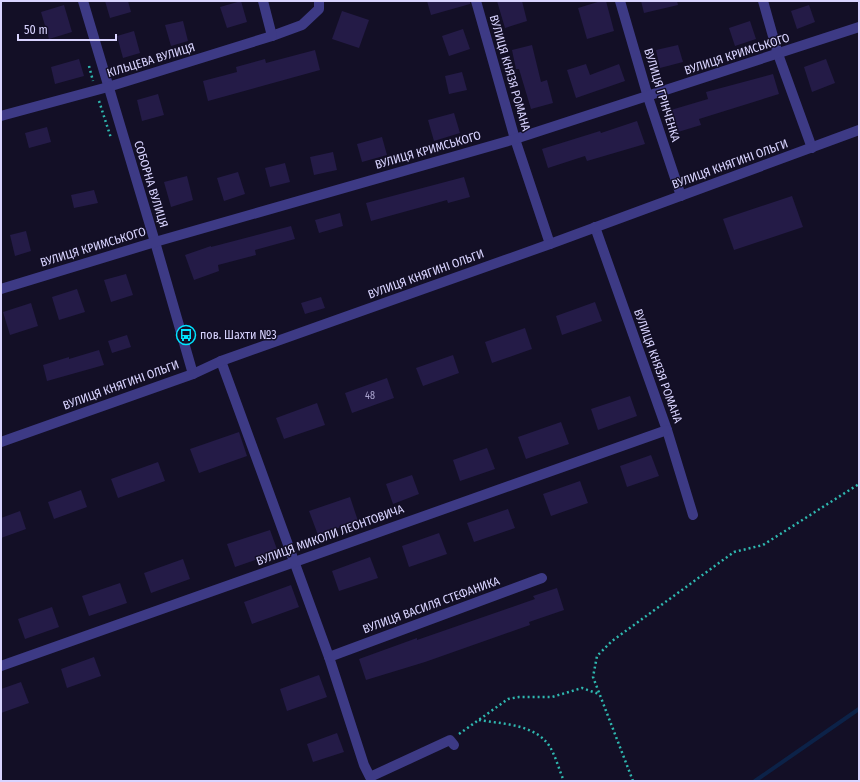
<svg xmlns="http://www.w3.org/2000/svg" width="860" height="782" font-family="'Fira Sans Condensed',sans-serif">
  <rect width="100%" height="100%" fill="#130f26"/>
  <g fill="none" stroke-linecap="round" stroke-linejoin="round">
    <polyline stroke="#0c2248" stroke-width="4" points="755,781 859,709"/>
  </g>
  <g fill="#241b47">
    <polygon points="105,1 128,1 131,12 110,18"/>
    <polygon points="241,1 247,22 227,28 220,7"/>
    <polygon points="427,1 470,1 470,4 431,15"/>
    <polygon points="497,1 522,1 527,21 505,28"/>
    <polygon points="601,1 606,1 614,31 587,39 578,8"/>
    <polygon points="641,1 677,1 678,5 644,13"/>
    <polygon points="64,5 72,32 49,39 41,12"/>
    <polygon points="809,5 815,22 797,29 791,11"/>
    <polygon points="342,11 369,20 359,48 332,39"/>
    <polygon points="183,21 188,41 171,46 165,25"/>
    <polygon points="750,21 756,39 735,46 729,28"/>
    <polygon points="463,29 470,49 449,56 442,36"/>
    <polygon points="134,31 140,53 123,58 117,36"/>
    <polygon points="532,45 541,82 547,80 553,103 531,109 519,69 516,69 512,50"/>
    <polygon points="678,45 683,62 660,68 656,50"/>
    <polygon points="315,50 320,70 208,101 203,81 237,72 236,67 265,59 266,63"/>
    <polygon points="79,59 84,76 55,84 51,67"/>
    <polygon points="826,59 835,83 812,92 804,67"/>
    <polygon points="586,64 590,75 619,64 625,81 576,98 567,70"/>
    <polygon points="462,72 467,90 449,94 445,76"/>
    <polygon points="773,74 779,94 699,119 701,125 678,132 671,110 708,99 706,92"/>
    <polygon points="158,94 164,115 142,121 137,100"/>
    <polygon points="454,113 460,133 434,141 428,120"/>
    <polygon points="637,121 645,144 587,161 585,156 548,168 542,149 600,131 601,133"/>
    <polygon points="47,127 51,142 29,148 25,133"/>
    <polygon points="382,137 387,155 362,162 357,144"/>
    <polygon points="333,152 337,170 314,175 310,157"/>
    <polygon points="285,163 290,182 270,187 265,168"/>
    <polygon points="238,172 245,194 224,201 217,178"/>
    <polygon points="187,176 193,200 171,207 164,182"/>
    <polygon points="464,177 470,197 448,203 447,200 371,221 366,203"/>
    <polygon points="94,190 98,203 74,208 71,195"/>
    <polygon points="792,196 803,227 734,250 723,219"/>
    <polygon points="340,213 343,226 319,233 315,220"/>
    <polygon points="291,226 295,239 255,250 256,255 218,265 219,271 194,280 185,255 211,246 211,247"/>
    <polygon points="26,231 31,251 15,256 10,235"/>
    <polygon points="126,274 133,295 111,302 104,280"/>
    <polygon points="77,289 85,312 59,320 52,297"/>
    <polygon points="321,297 325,308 305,314 301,303"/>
    <polygon points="595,302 602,321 562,335 556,316"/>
    <polygon points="31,303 38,326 10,335 3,312"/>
    <polygon points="525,328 532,349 492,363 485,342"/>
    <polygon points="127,335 131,347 112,353 108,341"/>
    <polygon points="99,350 104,365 47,381 43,365 69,357 69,359"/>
    <polygon points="453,355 459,373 423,386 416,368"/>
    <polygon points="387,378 394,398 352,413 345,393"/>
    <polygon points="630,396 637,416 598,430 591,409"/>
    <polygon points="317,403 325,425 284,439 276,418"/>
    <polygon points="561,422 569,444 526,459 518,437"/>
    <polygon points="239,432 247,456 199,473 190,449"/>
    <polygon points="487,448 495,469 460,481 453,460"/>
    <polygon points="651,455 659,476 627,487 620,466"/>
    <polygon points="158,462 165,481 118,498 111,479"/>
    <polygon points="412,475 419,494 393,504 386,484"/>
    <polygon points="580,481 588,503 551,516 543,494"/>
    <polygon points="81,490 87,507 54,519 48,502"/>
    <polygon points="350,497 358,521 318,535 309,511"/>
    <polygon points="508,509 515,528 474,542 467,523"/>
    <polygon points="20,511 26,529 1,538 1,518"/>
    <polygon points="270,530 278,552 235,567 227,544"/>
    <polygon points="439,533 447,554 409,567 402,546"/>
    <polygon points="370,557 378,578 339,591 332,571"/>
    <polygon points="183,559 190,579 151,593 144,573"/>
    <polygon points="120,583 127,603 89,616 82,596"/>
    <polygon points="291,585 299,607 252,624 244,602"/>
    <polygon points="557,588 564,610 529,622 530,625 425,662 366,680 359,659 417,638 417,640 535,599 533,596"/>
    <polygon points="52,607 59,627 25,639 18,619"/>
    <polygon points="94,657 101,676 67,688 61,669"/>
    <polygon points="319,675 327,697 287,711 280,689"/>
    <polygon points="21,682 29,703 1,713 1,689"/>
    <polygon points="337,733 344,752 313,762 307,744"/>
  </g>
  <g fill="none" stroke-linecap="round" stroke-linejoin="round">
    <g stroke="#2fb8b0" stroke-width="2.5" stroke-dasharray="2 3" stroke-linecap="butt">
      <polyline points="89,66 93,81"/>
      <polyline points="99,101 111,138"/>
      <path d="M479,720c23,4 57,4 71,27 6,10 9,23 14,34"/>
      <polyline points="459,734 508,699 519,697 552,697 582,688 599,694"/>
      <polyline points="633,781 593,677 597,656 612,641 734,552 763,545 859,484"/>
    </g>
    <g stroke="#3d3a85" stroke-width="10">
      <polyline points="83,1 155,242 193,374"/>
      <polyline points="476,1 515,139 550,244"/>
      <polyline points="620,1 648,97 681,196"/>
      <polyline points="763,1 778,54 812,148"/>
      <polyline points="272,36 302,25 319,9 319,1"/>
      <polyline points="1,116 108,87 272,36 263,1"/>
      <polyline points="595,227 667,430 693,515"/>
      <polyline points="1,289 155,242 515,139 859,27"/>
      <polyline points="221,361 329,657 364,765 370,777 450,740 454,745"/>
      <polyline points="1,442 193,374 221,361 550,244 859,130"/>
      <polyline points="329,657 542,578"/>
      <polyline points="1,666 667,430"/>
    </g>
  </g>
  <defs>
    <g id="bus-ring" transform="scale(1)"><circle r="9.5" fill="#130f26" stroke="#00e5ff" stroke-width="1.5"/><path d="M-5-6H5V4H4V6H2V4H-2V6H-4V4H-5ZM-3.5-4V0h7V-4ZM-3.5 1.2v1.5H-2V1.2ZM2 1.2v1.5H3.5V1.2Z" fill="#00e5ff"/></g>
  </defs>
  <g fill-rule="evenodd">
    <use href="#bus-ring" x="186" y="335"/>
  </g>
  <g text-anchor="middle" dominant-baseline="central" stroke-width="3" stroke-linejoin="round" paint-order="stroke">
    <g font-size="10" fill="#aca6d1">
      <text x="370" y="396">48</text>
    </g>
    <g font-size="12" fill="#d9d4ff" stroke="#130f26">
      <text transform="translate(737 54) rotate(-18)">ВУЛИЦЯ КРИМСЬКОГО</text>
      <text transform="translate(151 60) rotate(-17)">КІЛЬЦЕВА ВУЛИЦЯ</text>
      <text transform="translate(510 73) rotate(74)">ВУЛИЦЯ КНЯЗЯ РОМАНА</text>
      <text transform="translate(662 95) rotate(73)">ВУЛИЦЯ ГРІНЧЕНКА</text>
      <text transform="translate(428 150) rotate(-16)">ВУЛИЦЯ КРИМСЬКОГО</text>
      <text transform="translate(730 164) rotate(-20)">ВУЛИЦЯ КНЯГИНІ ОЛЬГИ</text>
      <text transform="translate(151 184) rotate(73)">СОБОРНА ВУЛИЦЯ</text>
      <text transform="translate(93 247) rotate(-17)">ВУЛИЦЯ КРИМСЬКОГО</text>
      <text transform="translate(426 274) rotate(-20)">ВУЛИЦЯ КНЯГИНІ ОЛЬГИ</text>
      <text transform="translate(658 366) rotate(70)">ВУЛИЦЯ КНЯЗЯ РОМАНА</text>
      <text transform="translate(121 385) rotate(-20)">ВУЛИЦЯ КНЯГИНІ ОЛЬГИ</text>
      <text transform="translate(330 535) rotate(-20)">ВУЛИЦЯ МИКОЛИ ЛЕОНТОВИЧА</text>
      <text transform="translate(431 605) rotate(-20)">ВУЛИЦЯ ВАСИЛЯ СТЕФАНИКА</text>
    </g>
    <g font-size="12" fill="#d9d4ff" stroke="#130f26" text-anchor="start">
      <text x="200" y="335">пов. Шахти №3</text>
    </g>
  </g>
  <rect width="860" height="782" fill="none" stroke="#d9d4ff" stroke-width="4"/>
  <path d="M18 34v6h98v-6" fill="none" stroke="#d9d4ff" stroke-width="2"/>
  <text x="24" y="34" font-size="12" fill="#d9d4ff" stroke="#130f26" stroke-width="3" paint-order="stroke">50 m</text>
</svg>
